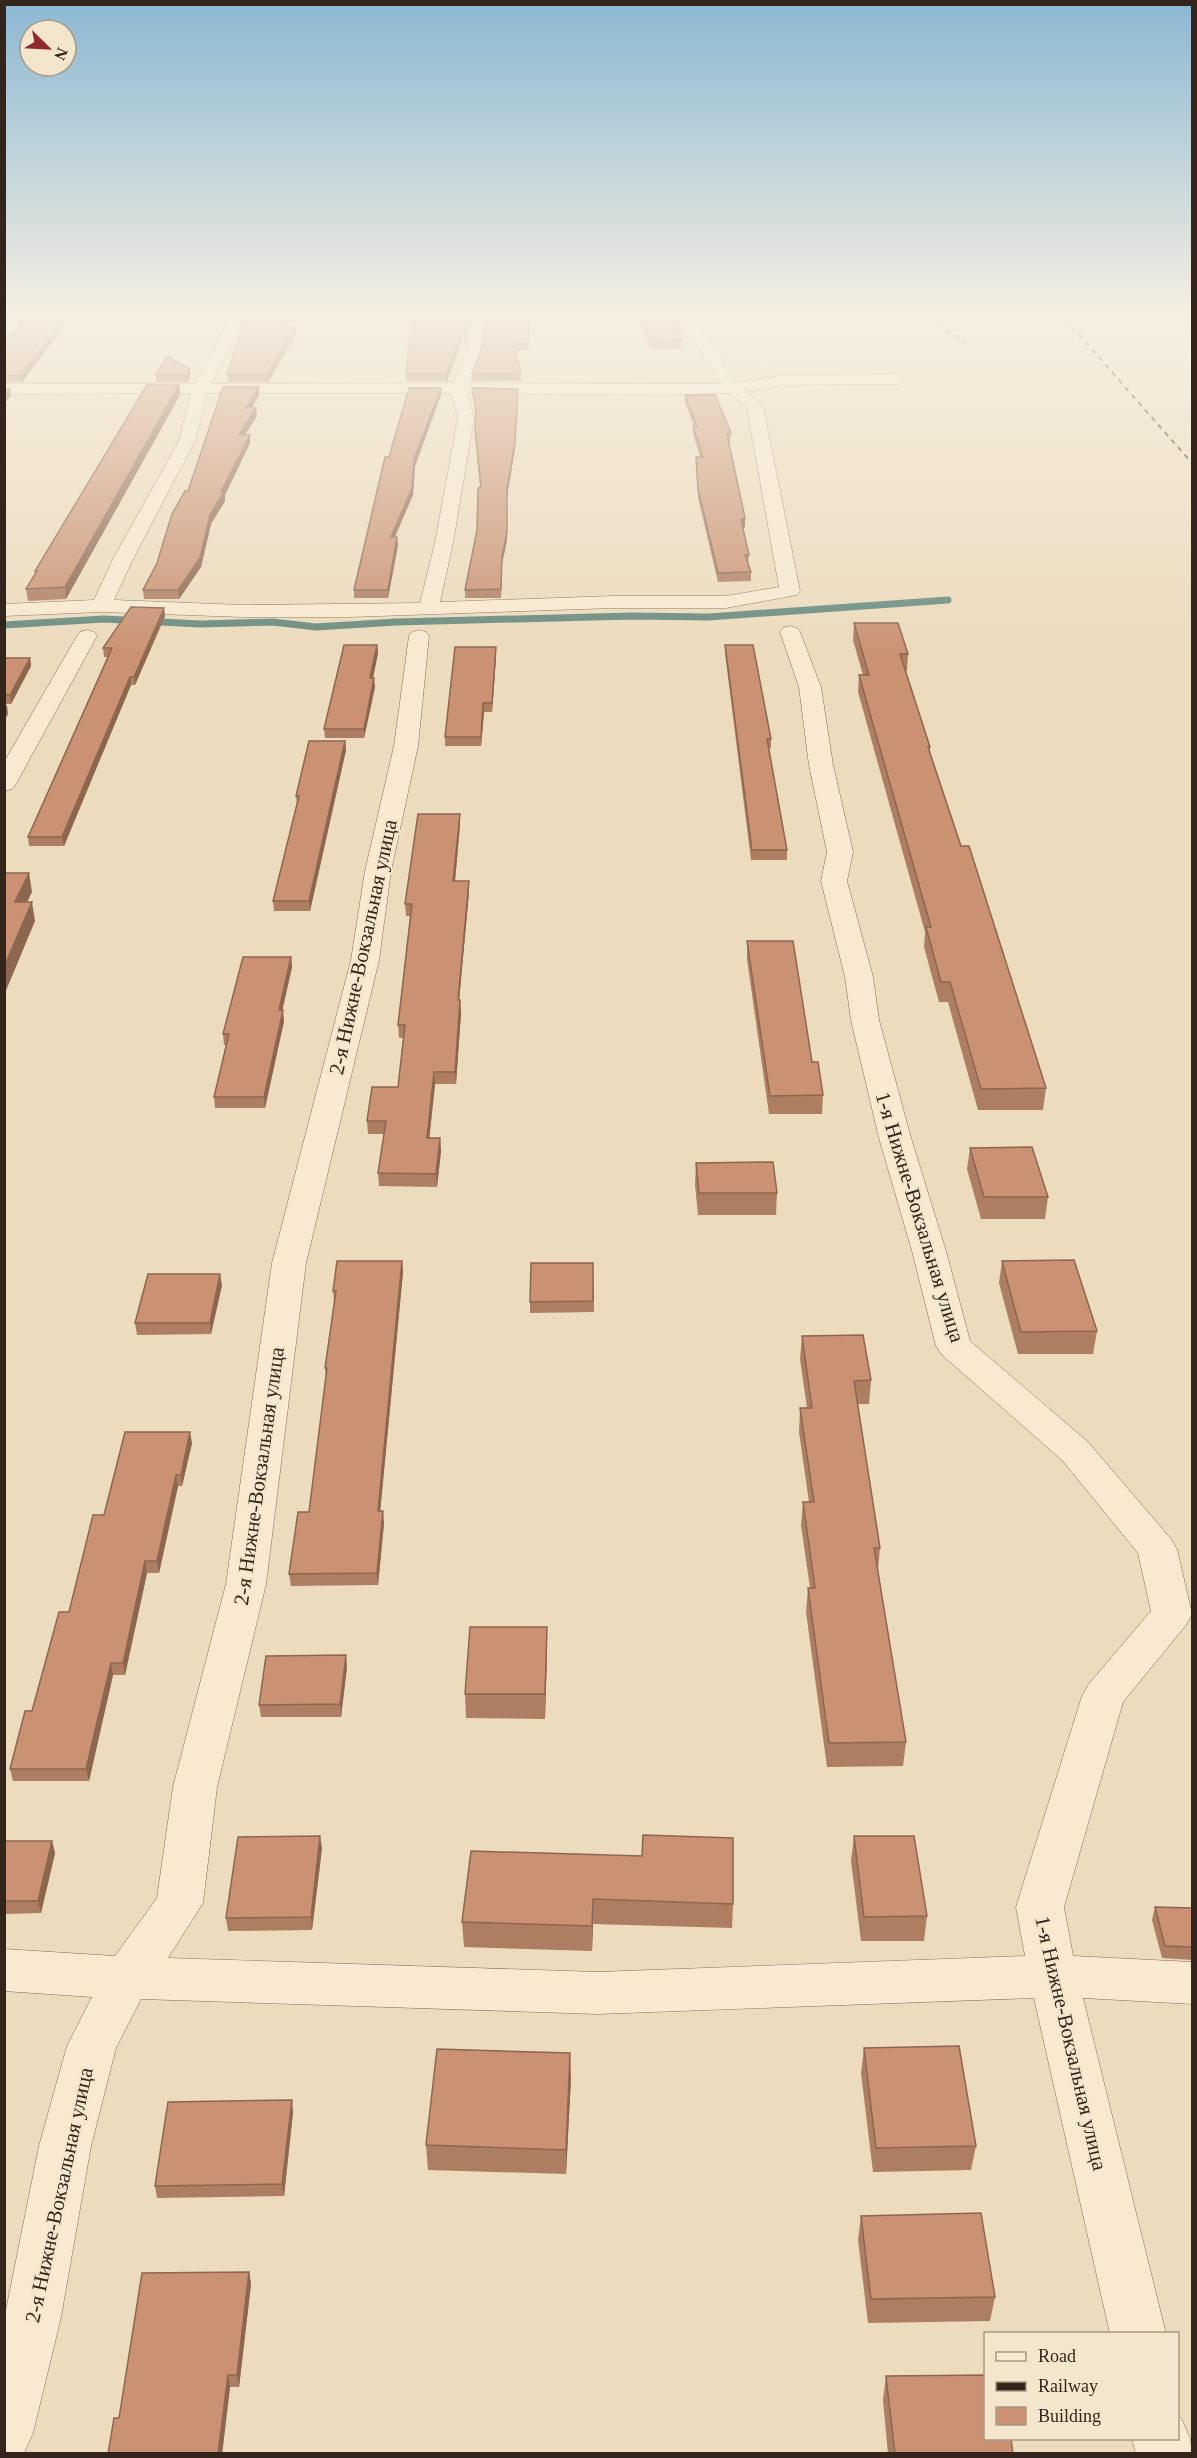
<svg xmlns="http://www.w3.org/2000/svg" width="1197" height="2458" font-family="'Times New Roman',serif">
  <rect width="100%" height="100%" fill="#ecdbbd"/>
  <g fill="none" stroke-linecap="round" stroke-linejoin="round">
    <polyline stroke="#698a80" stroke-width="7" points="4,625 104,619 200,624 273,622 316,627 396,622 632,616 709,617 948,600"/>
    <g stroke="#836c57" stroke-width="1">
      <g id="street">
        <path d="M16,312h15c-3,4 -9,8 -11,12 -5,9 -4,16 -16,20l1,-20z"/>
        <path d="M233,312h14l-36,72 242,-1 13,-29 6,-42h14l-6,42 -11,29 253,1 -46,-72h14l47,71 47,-8 114,-1 8,5 -8,5 -114,1 -38,6 17,15 37,185 -3,4 -71,13h-113l-263,9h-107l-142,-5 -97,4v-12l90,-4 19,-41 66,-118 12,-48 -187,1v-10h192zM207,393h244l7,24 -23,126 -15,60 -177,2 -129,-5 19,-41 62,-118zM467,393l193,2 69,-2 18,15 32,179 -53,9h-113l-173,6 13,-59 21,-126z"/>
        <polygon points="790,626 797,628 800,632 821,687 833,765 853,852 847,881 873,977 879,1020 911,1138 946,1251 970,1341 1088,1442 1171,1539 1177,1549 1192,1614 1186,1625 1123,1702 1064,1907 1073,1956 1192,1962 1192,2004 1083,1998 1166,2334 1110,2334 1034,1998 598,2014 141,1999 116,2048 91,2146 61,2317 33,2433 24,2453 4,2454 4,2320 39,2146 67,2046 92,1997 4,1991 4,1949 115,1956 157,1898 173,1787 226,1584 272,1263 351,960 365,871 394,746 409,636 412,632 419,630 426,632 429,636 418,746 391,871 379,960 306,1263 266,1584 217,1787 203,1903 168,1958 598,1972 1025,1956 1016,1907 1082,1696 1088,1685 1151,1611 1138,1553 1062,1460 941,1354 936,1346 912,1251 879,1138 851,1020 845,977 821,881 827,852 809,765 799,687 780,632 783,628"/>
        <polygon points="87,630 94,632 97,636 16,784 12,789 4,791 4,762 77,636 80,632"/>
        <polygon points="1178,2416 1181,2418 1190,2438 1192,2454 1136,2454 1132,2438 1178,2438"/>
      </g>
    </g>
    <use href="#street" fill="#f8e9d0" fill-rule="evenodd"/>
    <g stroke="#33251b" stroke-width="2" stroke-dasharray="5 5" stroke-linecap="butt">
      <polyline points="922,312 966,343"/>
      <polyline points="1059,312 1192,463"/>
      <polyline points="1182,312 1192,323"/>
    </g>
  </g>
  <g fill="#ae7e63">
    <polygon points="27,312 72,312 61,327 61,331 22,382 4,382 4,338 14,333"/>
    <polygon points="470,312 465,344 464,334 447,381 406,381 406,374"/>
    <polygon points="487,312 532,312 528,350 515,350 521,374 521,381 472,381 472,374 482,348"/>
    <polygon points="639,312 673,312 682,340 682,348 650,349"/>
    <polygon points="283,327 295,327 296,334 268,382 228,382 227,375"/>
    <polygon points="167,356 190,376 187,382 156,382 156,375"/>
    <polygon points="179,385 180,395 66,599 28,601 26,589 36,573 35,571"/>
    <polygon points="472,388 518,389 515,449 507,496 507,540 502,564 501,598 465,598 465,590 477,530 480,487 475,436 476,413"/>
    <polygon points="259,395 252,408 257,416 245,435 250,443 225,495 225,501 211,524 201,567 179,599 144,599 143,590 157,563 188,491"/>
    <polygon points="441,395 415,466 413,495 395,537 397,537 398,545 388,598 354,598 354,590 389,457"/>
    <polygon points="685,395 731,433 730,442 729,442 745,518 745,527 743,528 749,555 748,564 751,572 751,581 718,582 698,498 696,457 700,457 693,434 694,426 685,403"/>
    <polygon points="164,608 165,616 135,685 131,685 64,846 29,846 28,837 108,657 104,657 103,648"/>
    <polygon points="854,623 908,654 907,671 905,671 930,747 929,752 961,846 1046,1088 1043,1110 978,1110 948,1002 939,1002 924,947 925,932 858,692 859,675 863,675 853,640"/>
    <polygon points="377,645 378,653 373,678 375,687 364,738 325,738 324,729"/>
    <polygon points="725,645 771,739 771,748 769,748 787,850 787,860 751,860 725,653"/>
    <polygon points="496,656 492,712 484,712 481,746 445,746 445,737"/>
    <polygon points="4,658 30,658 31,666 11,704 4,704"/>
    <polygon points="345,741 346,750 310,911 274,911 273,901 297,804 296,796"/>
    <polygon points="460,814 460,825 455,881 469,892 459,1000 460,1000 461,1013 456,1084 435,1084 429,1138 440,1138 441,1151 437,1187 379,1186 378,1173 384,1134 368,1134 367,1121 398,1087 403,1038 399,1038 398,1025 410,916 406,916 405,904"/>
    <polygon points="747,941 823,1095 822,1114 769,1114 747,959"/>
    <polygon points="291,957 292,967 282,1010 284,1021 265,1108 215,1108 214,1097 226,1045 224,1045 223,1034"/>
    <polygon points="970,1148 1048,1197 1045,1219 981,1219 967,1169"/>
    <polygon points="696,1163 777,1193 776,1215 698,1215 695,1185"/>
    <polygon points="402,1261 403,1272 380,1511 384,1523 378,1585 291,1586 289,1574 309,1512 326,1380 325,1368 334,1302 333,1291"/>
    <polygon points="1002,1261 1097,1331 1093,1354 1018,1354 999,1283"/>
    <polygon points="593,1263 594,1312 530,1313 530,1302"/>
    <polygon points="222,1285 211,1334 137,1335 135,1323"/>
    <polygon points="802,1336 871,1380 869,1404 858,1404 880,1548 878,1570 906,1742 903,1766 827,1767 806,1612 808,1588 810,1588 801,1525 803,1502 809,1502 799,1432 800,1408 807,1408 800,1359"/>
    <polygon points="192,1443 182,1486 178,1486 159,1573 147,1573 125,1675 113,1675 89,1781 13,1781 10,1769 32,1711 104,1515"/>
    <polygon points="547,1651 545,1719 466,1718 465,1694"/>
    <polygon points="347,1667 341,1717 261,1717 259,1705"/>
    <polygon points="854,1836 927,1916 924,1941 861,1941 851,1861"/>
    <polygon points="4,1841 52,1841 55,1853 41,1913 4,1914"/>
    <polygon points="322,1848 312,1930 228,1931 226,1918"/>
    <polygon points="471,1851 733,1904 732,1928 593,1924 592,1951 464,1947 462,1922"/>
    <polygon points="1155,1907 1192,1908 1192,1960 1162,1958 1152,1920"/>
    <polygon points="864,2048 976,2146 971,2170 873,2172 861,2073"/>
    <polygon points="571,2078 566,2174 428,2170 426,2145"/>
    <polygon points="293,2112 284,2196 157,2198 155,2186"/>
    <polygon points="861,2216 995,2297 990,2321 868,2323 858,2240"/>
    <polygon points="249,2272 251,2284 239,2387 230,2387 222,2454 108,2454 119,2418"/>
    <polygon points="886,2376 1013,2454 888,2454 883,2400"/>
  </g>
  <g fill="#8d6650">
    <polygon points="6,312 14,312 4,321 4,314"/>
    <polygon points="66,312 72,312 61,327 61,331 22,382 21,375 56,325"/>
    <polygon points="288,312 292,312 280,334 279,327"/>
    <polygon points="469,312 470,312 465,344 465,337"/>
    <polygon points="295,327 296,334 268,382 267,375"/>
    <polygon points="464,328 464,334 447,381 446,374"/>
    <polygon points="190,369 190,376 187,382 187,375"/>
    <polygon points="179,385 180,395 66,599 65,587"/>
    <polygon points="259,387 259,395 247,415 246,408"/>
    <polygon points="441,388 441,395 415,466 413,495 391,545 391,537 414,459"/>
    <polygon points="10,389 11,396 4,404 4,396"/>
    <polygon points="518,389 515,449 507,496 507,540 502,564 501,598 502,556 507,489"/>
    <polygon points="256,408 257,416 240,443 239,435"/>
    <polygon points="250,435 250,443 225,495 225,501 211,524 201,567 179,599 178,590 210,515"/>
    <polygon points="745,518 745,527 740,528 741,520"/>
    <polygon points="397,537 398,545 388,598 388,590"/>
    <polygon points="164,608 165,616 135,685 134,677"/>
    <polygon points="377,645 378,653 371,687 370,678"/>
    <polygon points="496,647 496,656 492,712 492,703"/>
    <polygon points="30,658 31,666 11,704 10,695"/>
    <polygon points="130,677 131,685 64,846 62,837"/>
    <polygon points="374,678 375,687 364,738 364,729"/>
    <polygon points="483,703 484,712 481,746 481,737"/>
    <polygon points="7,705 8,714 4,721 4,709"/>
    <polygon points="345,741 346,750 310,911 309,901"/>
    <polygon points="460,814 460,825 454,892 453,881"/>
    <polygon points="29,873 32,892 18,921 15,902"/>
    <polygon points="469,881 469,892 458,1013 458,1000"/>
    <polygon points="32,902 35,921 5,993 4,967"/>
    <polygon points="291,957 292,967 280,1021 279,1010"/>
    <polygon points="460,1000 461,1013 456,1084 455,1072"/>
    <polygon points="283,1010 284,1021 265,1108 264,1097"/>
    <polygon points="434,1072 435,1084 428,1151 427,1138"/>
    <polygon points="440,1138 441,1151 437,1187 436,1174"/>
    <polygon points="402,1261 403,1272 379,1524 378,1511"/>
    <polygon points="220,1274 222,1285 211,1334 210,1323"/>
    <polygon points="190,1432 192,1443 182,1486 181,1475"/>
    <polygon points="176,1475 178,1486 159,1573 157,1561"/>
    <polygon points="383,1511 384,1523 378,1585 377,1573"/>
    <polygon points="145,1561 147,1573 125,1675 123,1663"/>
    <polygon points="547,1627 547,1651 545,1719 545,1694"/>
    <polygon points="346,1655 347,1667 341,1717 340,1704"/>
    <polygon points="111,1663 113,1675 89,1781 86,1769"/>
    <polygon points="320,1836 322,1848 312,1930 311,1917"/>
    <polygon points="52,1841 55,1853 41,1913 38,1901"/>
    <polygon points="593,1899 593,1924 592,1951 592,1926"/>
    <polygon points="570,2053 571,2078 566,2174 566,2150"/>
    <polygon points="292,2100 293,2112 284,2196 282,2184"/>
    <polygon points="249,2272 251,2284 239,2387 237,2375"/>
    <polygon points="228,2375 230,2387 222,2454 218,2454"/>
  </g>
  <g fill="#ca9273" stroke="#8d6650" stroke-width="1.5">
    <polygon points="27,312 66,312 56,325 60,325 21,375 4,376 4,338 14,333"/>
    <polygon points="248,312 288,312 279,327 295,327 267,375 227,375"/>
    <polygon points="417,312 469,312 465,337 464,328 446,374 406,374 411,323"/>
    <polygon points="487,312 531,312 528,343 513,344 521,374 472,374 482,348"/>
    <polygon points="641,312 673,312 675,317 682,340 650,341"/>
    <polygon points="167,356 190,369 187,375 156,375"/>
    <polygon points="147,385 179,385 65,587 26,589 37,571 35,571"/>
    <polygon points="223,387 259,387 246,408 256,408 239,435 250,435 221,492 224,492 210,515 200,558 178,590 143,590 157,563 172,514 185,491 188,491"/>
    <polygon points="409,388 441,388 414,459 412,488 391,537 397,537 388,590 354,590 385,457 389,457"/>
    <polygon points="472,388 518,389 515,442 507,489 507,532 502,556 501,589 465,590 477,530 478,488 481,487 475,429 476,409"/>
    <polygon points="4,389 10,389 4,396"/>
    <polygon points="685,395 715,395 731,433 727,434 745,518 741,520 749,555 745,555 751,572 718,573 698,489 696,457 703,457 693,426 697,426"/>
    <polygon points="131,607 164,608 134,677 130,677 62,837 28,837 112,648 103,648"/>
    <polygon points="854,623 898,623 908,654 900,654 930,747 928,747 961,846 969,846 1046,1088 981,1089 950,982 941,982 926,927 931,927 859,675 869,675"/>
    <polygon points="344,645 377,645 370,678 374,678 364,729 324,729"/>
    <polygon points="725,645 753,645 771,739 767,739 787,850 752,850"/>
    <polygon points="455,647 496,647 492,703 483,703 481,737 445,737"/>
    <polygon points="4,658 30,658 10,695 4,695"/>
    <polygon points="309,741 345,741 309,901 273,901 299,796 296,796"/>
    <polygon points="418,814 460,814 453,881 469,881 458,1000 460,1000 455,1072 434,1072 427,1138 440,1138 436,1174 378,1173 386,1121 367,1121 372,1087 398,1087 405,1025 398,1025 412,904 405,904"/>
    <polygon points="4,873 29,873 15,902 32,902 4,967"/>
    <polygon points="747,941 793,941 812,1062 818,1062 823,1095 770,1096"/>
    <polygon points="243,957 291,957 279,1010 283,1010 264,1097 214,1097 229,1034 223,1034"/>
    <polygon points="1032,1147 1048,1197 984,1197 970,1148"/>
    <polygon points="773,1162 777,1193 699,1193 696,1163"/>
    <polygon points="1074,1260 1097,1331 1021,1332 1002,1261"/>
    <polygon points="337,1261 402,1261 378,1511 383,1511 377,1573 289,1574 298,1512 309,1512 327,1368 325,1368 336,1291 333,1291"/>
    <polygon points="531,1263 593,1263 593,1301 530,1302"/>
    <polygon points="148,1274 220,1274 210,1323 135,1323"/>
    <polygon points="863,1335 871,1380 854,1381 880,1548 874,1548 906,1742 829,1743 808,1588 815,1588 803,1502 814,1502 800,1408 812,1408 802,1336"/>
    <polygon points="125,1432 190,1432 181,1475 176,1475 157,1561 145,1561 123,1663 111,1663 86,1769 10,1769 25,1711 32,1711 59,1612 69,1612 93,1515 104,1515"/>
    <polygon points="470,1627 547,1627 545,1694 465,1694"/>
    <polygon points="346,1655 340,1704 259,1705 266,1656"/>
    <polygon points="643,1835 733,1838 733,1904 593,1899 592,1926 462,1922 471,1851 642,1856"/>
    <polygon points="320,1836 311,1917 226,1918 238,1837"/>
    <polygon points="854,1836 914,1836 927,1916 864,1917"/>
    <polygon points="4,1841 52,1841 38,1901 4,1901"/>
    <polygon points="1155,1907 1192,1908 1192,1947 1165,1946"/>
    <polygon points="959,2046 976,2146 876,2148 864,2048"/>
    <polygon points="437,2049 570,2053 566,2150 426,2145"/>
    <polygon points="292,2100 282,2184 155,2186 168,2102"/>
    <polygon points="981,2213 995,2297 871,2299 861,2216"/>
    <polygon points="249,2272 237,2375 228,2375 218,2454 108,2454 114,2418 119,2418 142,2273"/>
    <polygon points="986,2375 986,2439 1011,2439 1013,2454 895,2454 886,2376"/>
  </g>
  <linearGradient id="sky" x2="0" y2="1"><stop stop-color="#8bb8d3"/><stop offset="0.48" stop-color="#f6efe1"/><stop offset="1" stop-color="#f6efe1" stop-opacity="0"/></linearGradient>
  <rect width="1197" height="656" fill="url(#sky)"/>
  <g text-anchor="middle" dominant-baseline="central" stroke-width="4.5" stroke-linejoin="round" paint-order="stroke">
    <g font-size="21" fill="#33251b" stroke="#f4e6cc">
      <text transform="translate(363 947) rotate(-78)">2-я Нижне-Вокзальная улица</text>
      <text transform="translate(920 1217) rotate(73)">1-я Нижне-Вокзальная улица</text>
      <text transform="translate(259 1476) rotate(-82)">2-я Нижне-Вокзальная улица</text>
      <text transform="translate(1071 2043) rotate(77)">1-я Нижне-Вокзальная улица</text>
      <text transform="translate(59 2195) rotate(-78)">2-я Нижне-Вокзальная улица</text>
    </g>
  </g>
  <rect width="1197" height="2458" fill="none" stroke="#33251b" stroke-width="12"/>
  <rect x="984" y="2332" width="195" height="108" fill="#f4e6cc" stroke="#a79985" stroke-width="1.5"/>
  <rect x="996" y="2352" width="30" height="9" fill="#f8e9d0" stroke="#a79985" stroke-width="1.5"/>
  <text x="1038" y="2362" font-size="18" fill="#33251b">Road</text>
  <rect x="996" y="2382" width="30" height="9" fill="#33251b" stroke="#a79985" stroke-width="1.5"/>
  <text x="1038" y="2392" font-size="18" fill="#33251b">Railway</text>
  <rect x="996" y="2407" width="30" height="18" fill="#ca9273" stroke="#a79985" stroke-width="1.5"/>
  <text x="1038" y="2422" font-size="18" fill="#33251b">Building</text>
  <g transform="translate(48 48) rotate(114)"><circle r="28" fill="#f4e6cc" stroke="#a79985" stroke-width="1.5"/>
  <path d="M0-4.5L10 22L0 15L-10 22Z" fill="#91282f"/>
  <text y="-9" font-size="16" font-weight="bold" text-anchor="middle" fill="#33251b">N</text>
  </g>
</svg>
